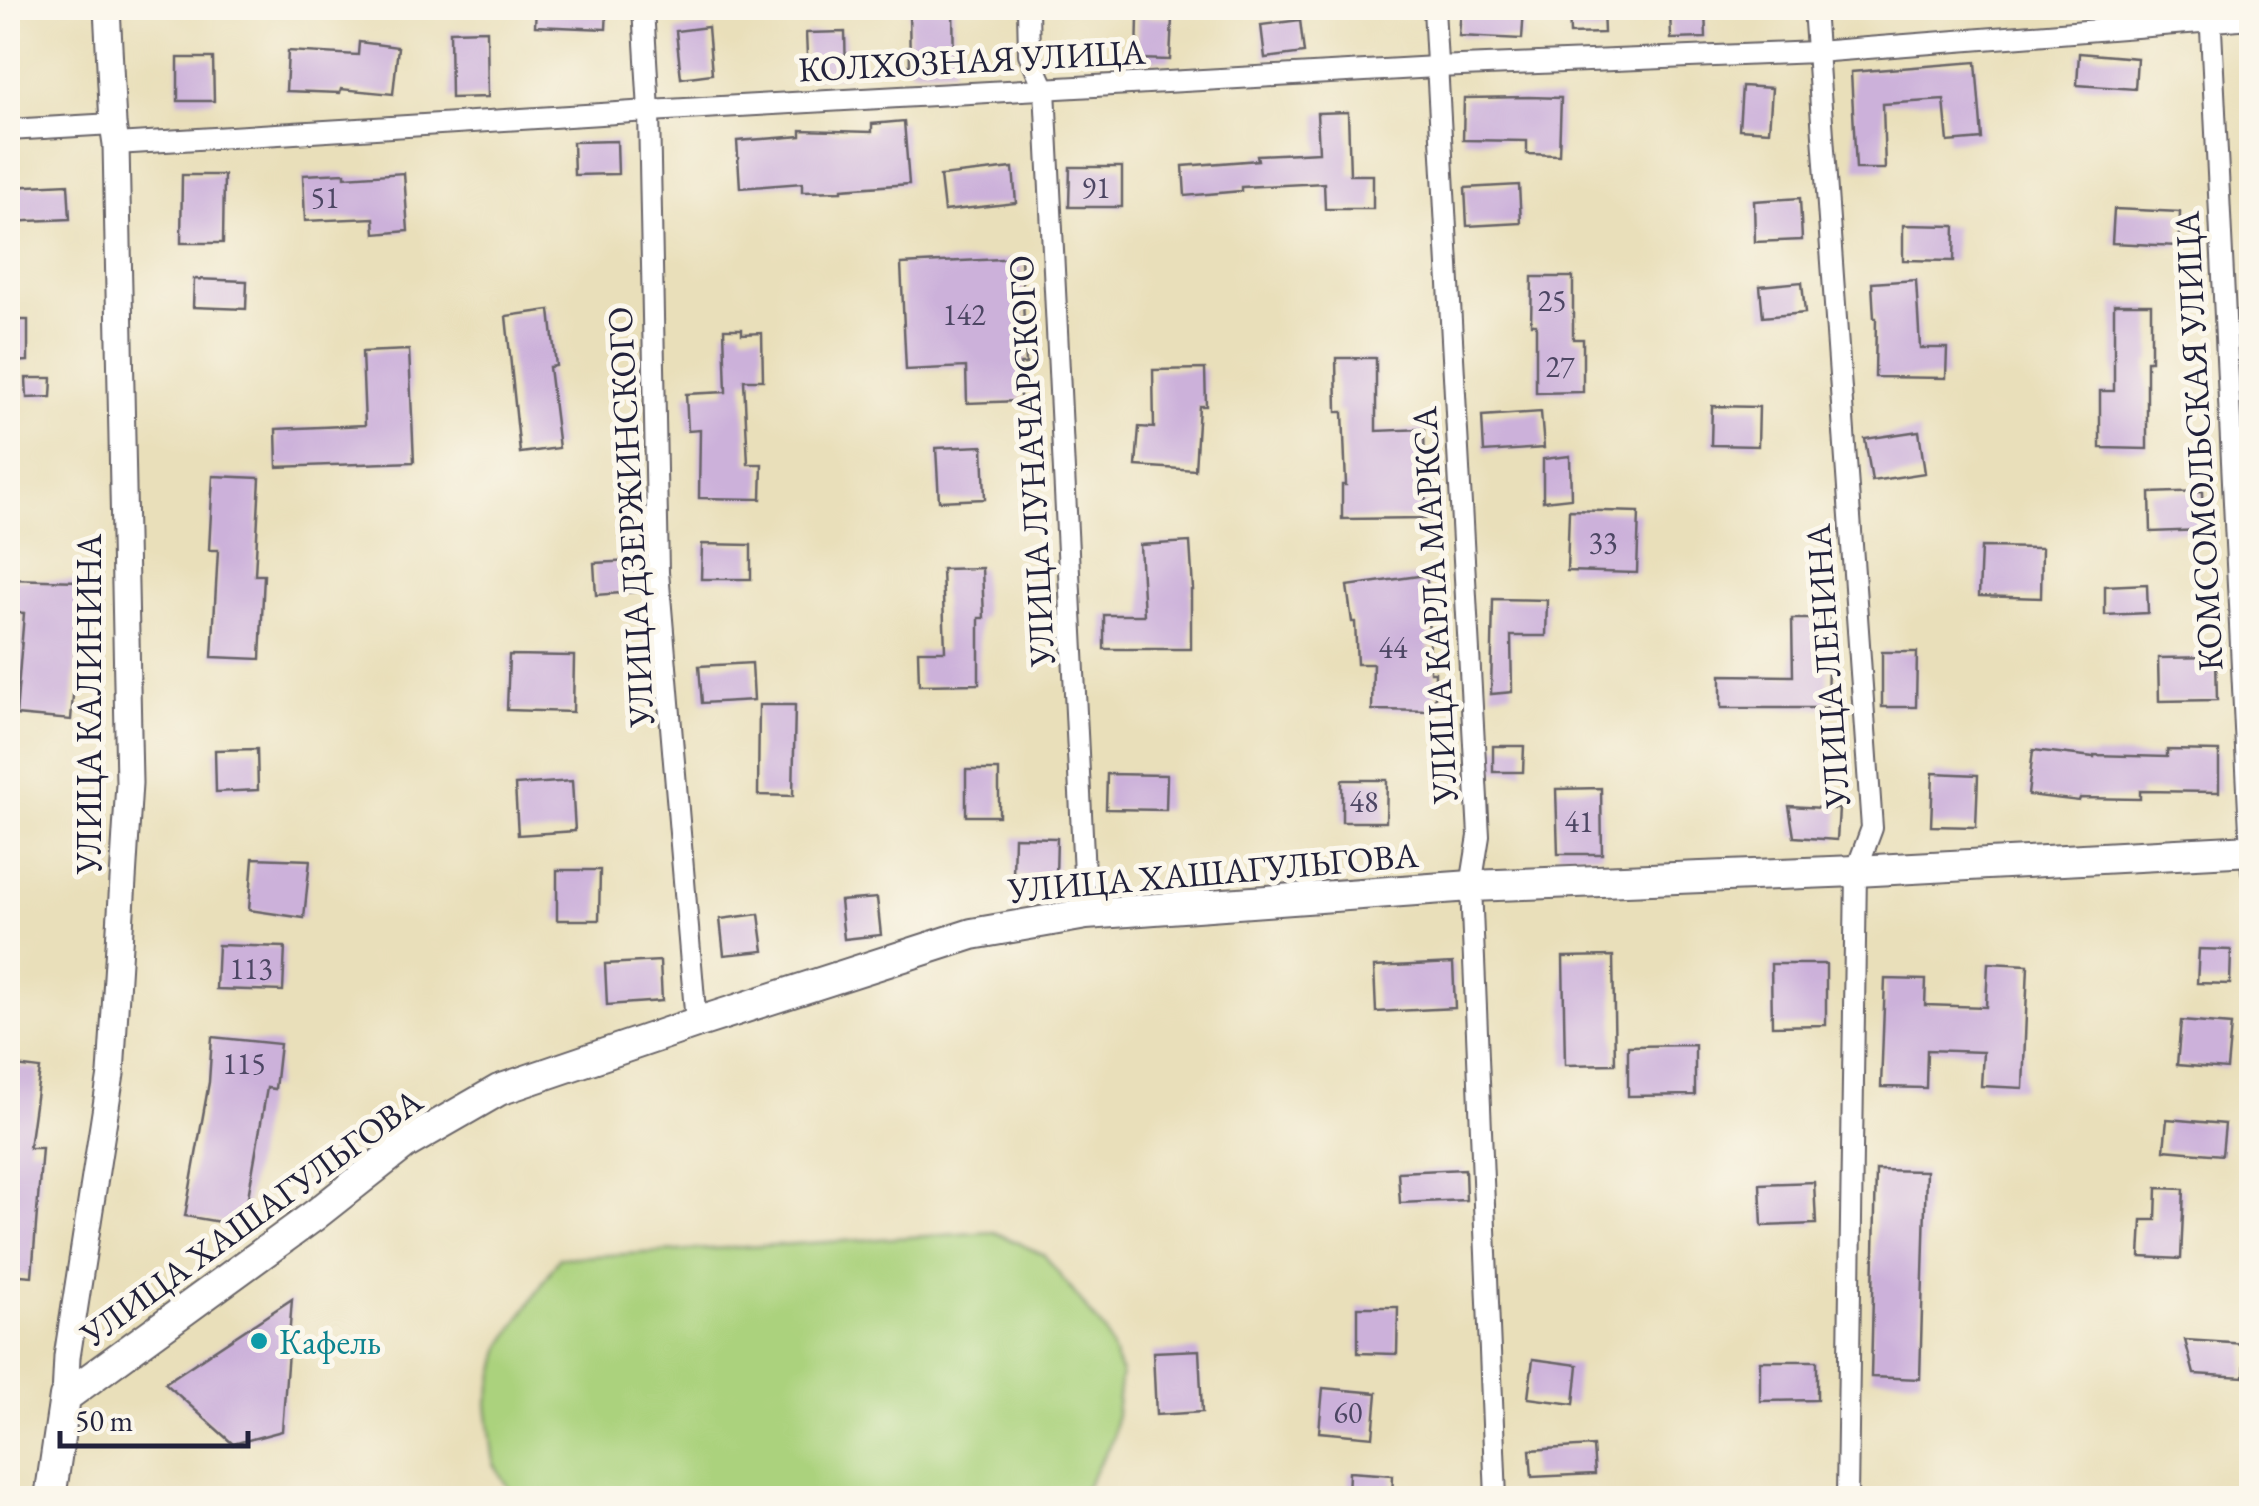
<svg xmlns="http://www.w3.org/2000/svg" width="2259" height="1506" font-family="'EB Garamond',serif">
  <rect width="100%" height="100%" fill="#fbf7ec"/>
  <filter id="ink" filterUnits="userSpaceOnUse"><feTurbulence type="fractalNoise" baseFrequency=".01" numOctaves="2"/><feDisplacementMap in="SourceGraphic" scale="20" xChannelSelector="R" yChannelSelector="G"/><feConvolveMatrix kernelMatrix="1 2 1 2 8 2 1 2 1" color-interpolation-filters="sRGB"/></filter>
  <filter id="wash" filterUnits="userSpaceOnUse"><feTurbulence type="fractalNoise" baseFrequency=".0048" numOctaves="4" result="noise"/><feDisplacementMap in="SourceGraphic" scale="40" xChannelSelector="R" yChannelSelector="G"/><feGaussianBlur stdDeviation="2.25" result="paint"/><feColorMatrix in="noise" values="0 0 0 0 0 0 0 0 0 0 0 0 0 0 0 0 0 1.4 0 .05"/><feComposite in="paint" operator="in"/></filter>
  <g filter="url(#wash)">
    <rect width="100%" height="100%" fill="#e9dfba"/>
    <polygon fill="#abd27d" stroke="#667a5c" stroke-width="2.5" points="994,1232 1044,1255 1105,1332 1121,1372 1113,1438 1086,1487 1074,1498 514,1498 494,1464 487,1405 502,1346 559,1258"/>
    <g id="blocks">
      <g fill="#ccb1da">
        <polygon points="536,8 607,8 606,29 535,26"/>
        <polygon points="909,8 953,8 954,69 910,70"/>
        <polygon points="1461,8 1524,8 1522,39 1459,36"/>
        <polygon points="1569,8 1603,8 1604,33 1570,34"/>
        <polygon points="1670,8 1705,8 1706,38 1671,39"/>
        <polygon points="1138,17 1172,18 1170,60 1137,59"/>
        <polygon points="1300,20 1304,53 1265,58 1261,25"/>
        <polygon points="708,27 712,74 681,78 676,31"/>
        <polygon points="487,30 488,97 451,98 450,31"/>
        <polygon points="845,32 846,76 808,78 806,33"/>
        <polygon points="359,42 398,47 393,94 341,89 340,93 286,91 288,51 358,55"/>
        <polygon points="2079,53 2137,58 2135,89 2077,85"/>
        <polygon points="178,58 213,58 214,101 178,101"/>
        <polygon points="1976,62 1982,139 1948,142 1944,100 1883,104 1885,169 1856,169 1851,72"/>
        <polygon points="1742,86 1772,88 1769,131 1739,129"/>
        <polygon points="1529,97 1561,98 1559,155 1527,154 1527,141 1463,140 1464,98"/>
        <polygon points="1348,112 1350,175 1373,175 1373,209 1325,209 1324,183 1241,187 1241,191 1185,196 1183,166 1258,160 1257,155 1319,152 1317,113"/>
        <polygon points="904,121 909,184 842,189 842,191 802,192 802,183 740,188 737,141 801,136 801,130 872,132 872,124"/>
        <polygon points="617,141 618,174 574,175 573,142"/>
        <polygon points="1070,167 1122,167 1122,207 1069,207"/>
        <polygon points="1013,168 1016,203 944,211 940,176"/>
        <polygon points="345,173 345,177 404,173 408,231 375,234 374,218 305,221 303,175"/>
        <polygon points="182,175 224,175 223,243 181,243"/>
        <polygon points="68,184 70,219 8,222 8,187"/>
        <polygon points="1519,185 1521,223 1467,226 1465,188"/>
        <polygon points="1800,198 1802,240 1755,242 1754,201"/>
        <polygon points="2114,209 2180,212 2179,246 2112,243"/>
        <polygon points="1903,225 1955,226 1954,261 1903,260"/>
        <polygon points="1021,258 1026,364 1020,364 1020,401 967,403 966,367 906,370 901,264"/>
        <polygon points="1532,277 1573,277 1573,339 1583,339 1583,392 1536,393 1536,324 1531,324"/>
        <polygon points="194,279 247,281 246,309 193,307"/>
        <polygon points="1916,280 1920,348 1947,348 1946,378 1875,377 1876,318 1874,318 1872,283"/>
        <polygon points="1802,282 1805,313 1763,317 1760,286"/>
        <polygon points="2114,304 2151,304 2151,361 2147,361 2147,449 2100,448 2100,391 2114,391"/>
        <polygon points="550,310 556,366 549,367 559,448 520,453 506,316"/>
        <polygon points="8,320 28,320 28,361 8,362"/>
        <polygon points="724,329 742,329 742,334 762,333 763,380 744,380 748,464 762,464 761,499 699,498 700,430 688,431 686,394 726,392"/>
        <polygon points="409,350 414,462 277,467 276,429 365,425 362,352"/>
        <polygon points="1336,358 1376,358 1376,431 1424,429 1426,518 1342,519 1342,485 1346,485 1343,412 1337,412"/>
        <polygon points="1205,369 1206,406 1199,406 1195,470 1136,466 1139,427 1154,428 1153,370"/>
        <polygon points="26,378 52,378 51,397 27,398"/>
        <polygon points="1712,406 1759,407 1758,446 1711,445"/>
        <polygon points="1541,412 1544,448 1484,452 1482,416"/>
        <polygon points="1919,431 1925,473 1872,481 1865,439"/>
        <polygon points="983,446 985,499 939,501 936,448"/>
        <polygon points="1570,456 1571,498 1543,501 1543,459"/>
        <polygon points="213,476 260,478 255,575 264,575 260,659 212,657 218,550 209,550"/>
        <polygon points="2202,491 2203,530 2151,532 2150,493"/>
        <polygon points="1569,510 1639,512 1637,573 1567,571"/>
        <polygon points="1190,542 1193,590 1191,590 1191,649 1104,649 1104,615 1144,615 1140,545"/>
        <polygon points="702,544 751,545 751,579 701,579"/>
        <polygon points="1981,547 2042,548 2041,598 1979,596"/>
        <polygon points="632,561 634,592 596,595 594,563"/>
        <polygon points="982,568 984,618 979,618 979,684 919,685 918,651 945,651 942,569"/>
        <polygon points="1426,575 1431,611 1428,611 1430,672 1435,672 1435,711 1372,710 1373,664 1357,664 1355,622 1352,622 1347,586"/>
        <polygon points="8,579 79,581 77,647 71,720 16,715 24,613 8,612"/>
        <polygon points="2147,584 2148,613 2105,615 2105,586"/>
        <polygon points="1493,599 1547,600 1546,636 1511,636 1512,692 1491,694"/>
        <polygon points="1792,619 1829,619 1827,708 1721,708 1721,675 1793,676"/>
        <polygon points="1882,652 1917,652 1916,707 1882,707"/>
        <polygon points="509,655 574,656 573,712 507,710"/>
        <polygon points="2216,657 2217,700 2159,701 2158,658"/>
        <polygon points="752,663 754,700 702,703 699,666"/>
        <polygon points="759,705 795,705 793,796 758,795"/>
        <polygon points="1493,746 1524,746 1523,772 1493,772"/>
        <polygon points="257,749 258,790 216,792 215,750"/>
        <polygon points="2033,750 2094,757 2094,755 2167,757 2167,750 2219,751 2219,792 2140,791 2140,799 2080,798 2079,801 2028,795"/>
        <rect x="966" y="770" width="33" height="46"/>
        <polygon points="1933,773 1978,775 1976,827 1931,826"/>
        <polygon points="1107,774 1167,775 1166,810 1106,809"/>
        <polygon points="1342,780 1387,780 1386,822 1342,822"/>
        <polygon points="572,781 575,831 518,835 515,785"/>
        <polygon points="1601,788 1602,854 1558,854 1556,789"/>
        <polygon points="1789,806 1839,809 1837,840 1794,837"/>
        <polygon points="1014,837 1057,838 1056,877 1013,876"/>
        <polygon points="253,858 310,860 304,918 249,910"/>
        <polygon points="557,870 600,870 599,920 557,920"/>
        <polygon points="877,898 881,935 844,939 840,901"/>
        <polygon points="759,914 764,951 724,955 720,919"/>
        <polygon points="218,945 285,947 283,991 216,989"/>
        <polygon points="2199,949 2231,950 2230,984 2197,983"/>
        <polygon points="1613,956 1615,1064 1565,1065 1563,957"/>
        <polygon points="660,961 662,1001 607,1005 605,964"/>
        <polygon points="1453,963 1455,1008 1376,1012 1374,967"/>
        <polygon points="1988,963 2028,965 2023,1088 1981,1086 1983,1052 1927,1050 1926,1088 1881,1087 1885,979 1926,980 1925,1005 1986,1007"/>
        <polygon points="1771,964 1826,964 1826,1025 1772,1026"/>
        <polygon points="2181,1021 2231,1025 2227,1069 2177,1065"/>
        <polygon points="212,1037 280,1044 275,1089 267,1088 243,1226 185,1216 209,1082"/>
        <polygon points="1695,1045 1695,1095 1628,1096 1628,1046"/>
        <polygon points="8,1065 40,1069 29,1148 42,1148 32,1276 8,1274"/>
        <polygon points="2167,1119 2225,1124 2222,1155 2164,1150"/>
        <polygon points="1465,1169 1466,1200 1400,1203 1398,1172"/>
        <polygon points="1876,1170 1926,1171 1920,1379 1871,1377"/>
        <polygon points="1814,1182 1816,1224 1762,1226 1760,1184"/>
        <polygon points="2157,1188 2184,1189 2181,1259 2140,1257 2142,1220 2156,1220"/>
        <polygon points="292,1299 282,1431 233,1444 165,1383"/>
        <polygon points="1358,1307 1398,1307 1397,1354 1358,1353"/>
        <polygon points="2185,1340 2246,1344 2244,1377 2194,1374"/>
        <polygon points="1199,1350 1202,1412 1156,1415 1153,1352"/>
        <polygon points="1533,1359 1578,1365 1574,1404 1528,1398"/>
        <polygon points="1760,1361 1817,1361 1817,1400 1760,1401"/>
        <polygon points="1323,1388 1377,1393 1373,1437 1319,1432"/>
        <polygon points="1593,1446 1595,1474 1532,1477 1530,1450"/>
        <polygon points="1349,1472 1393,1475 1392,1498 1348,1498"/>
      </g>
    </g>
  </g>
  <g filter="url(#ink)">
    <use href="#blocks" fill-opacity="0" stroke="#686467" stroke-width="2.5"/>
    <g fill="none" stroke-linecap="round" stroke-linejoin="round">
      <g stroke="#686467" stroke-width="24">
        <g id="minor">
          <polyline points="643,8 649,111 658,572 696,1023"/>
          <polyline points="1028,8 1029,54 1045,89 1086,914"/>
          <polyline points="1434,8 1479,836 1471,886 1496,1498"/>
          <polyline points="1814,8 1872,828 1856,871 1847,1498"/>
          <polyline points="2210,9 2252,872"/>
          <polyline points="8,130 113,124"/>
          <polyline points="116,144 649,111 1436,67 1816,52 2252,18"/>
        </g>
      </g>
      <g stroke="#686467" stroke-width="29">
        <polyline id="tertiary" points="65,1397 67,1357 111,1074 129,783 116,144 113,124 107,8"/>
      </g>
      <g stroke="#686467" stroke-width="34">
        <polyline id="secondary" points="50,1498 65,1397 315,1215 405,1144 499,1090 696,1023 972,934 1086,914 1471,886 1856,871 2252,850"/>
      </g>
      <use href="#minor" stroke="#fff" stroke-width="20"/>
      <use href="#tertiary" stroke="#fff" stroke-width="25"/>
      <use href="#secondary" stroke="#fff" stroke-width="30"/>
    </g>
  </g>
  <circle fill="#0f9aa8" stroke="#fbf7ec" stroke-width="4" cx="259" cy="1341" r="10"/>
  <g text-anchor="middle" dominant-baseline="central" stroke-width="10" stroke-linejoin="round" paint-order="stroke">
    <g font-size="30" fill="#4c4663">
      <text x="1096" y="187">91</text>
      <text x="325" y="197">51</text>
      <text x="1552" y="300">25</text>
      <text x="964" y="314">142</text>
      <text x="1560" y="366">27</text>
      <text x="1603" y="542">33</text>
      <text x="1393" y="647">44</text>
      <text x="1364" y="801">48</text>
      <text x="1579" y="821">41</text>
      <text x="251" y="968">113</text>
      <text x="244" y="1063">115</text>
      <text x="1348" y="1412">60</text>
    </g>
    <g font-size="35" fill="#22223b" stroke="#fbf7ec">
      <text transform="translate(972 60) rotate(-3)">КОЛХОЗНАЯ УЛИЦА</text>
      <text transform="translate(2198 441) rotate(-93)">КОМСОМОЛЬСКАЯ УЛИЦА</text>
      <text transform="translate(1031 461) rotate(-93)">УЛИЦА ЛУНАЧАРСКОГО</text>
      <text transform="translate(630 517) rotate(-93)">УЛИЦА ДЗЕРЖИНСКОГО</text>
      <text transform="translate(1434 605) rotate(-93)">УЛИЦА КАРЛА МАРКСА</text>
      <text transform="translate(1827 666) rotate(-94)">УЛИЦА ЛЕНИНА</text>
      <text transform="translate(88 704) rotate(-90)">УЛИЦА КАЛИНИНА</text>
      <text transform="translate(1213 872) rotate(-5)">УЛИЦА ХАШАГУЛЬГОВА</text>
      <text transform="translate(251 1217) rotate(-36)">УЛИЦА ХАШАГУЛЬГОВА</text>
    </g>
    <g font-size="35" fill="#0d838f" stroke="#fbf7ec" text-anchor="start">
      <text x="279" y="1341">Кафель</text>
    </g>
  </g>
  <rect width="2259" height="1506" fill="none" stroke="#fbf7ec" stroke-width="40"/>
  <path d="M60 1431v15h188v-15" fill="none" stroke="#22223b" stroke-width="5"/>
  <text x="75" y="1431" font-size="30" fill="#22223b" stroke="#fbf7ec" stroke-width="8" paint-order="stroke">50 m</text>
</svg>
